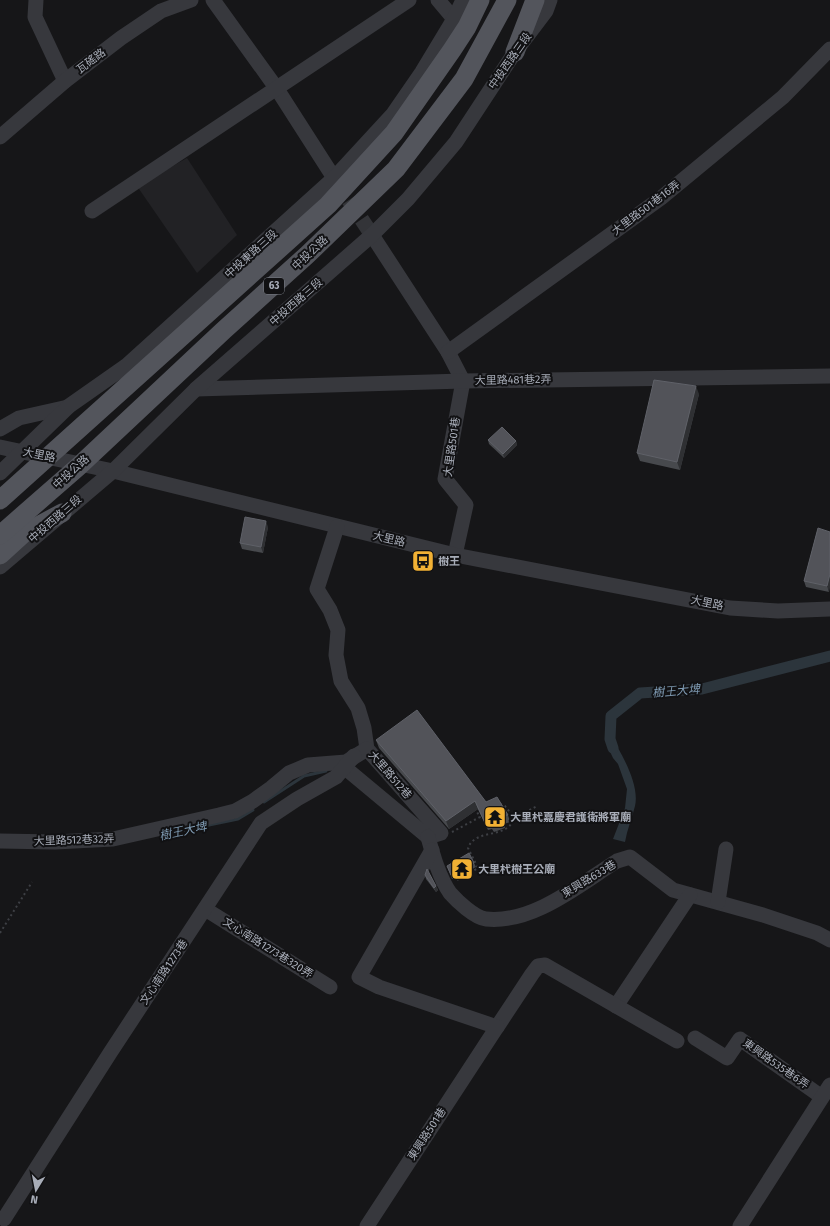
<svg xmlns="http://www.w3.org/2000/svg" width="830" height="1226" font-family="'Fira Sans','Noto Sans TC',sans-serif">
  <rect width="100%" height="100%" fill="#161618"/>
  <polygon fill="#222225" points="187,158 237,235 197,273 137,186"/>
  <path fill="#2c353c" d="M610,734c11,19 30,50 25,72 -3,12 -8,24 -10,36l-12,-3 12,-31 2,-19 -9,-25 -5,-6 -7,-15v-3z"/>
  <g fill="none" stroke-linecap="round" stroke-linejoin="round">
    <g stroke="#2c353c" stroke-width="3">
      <polyline points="264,802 304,776 326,771"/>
      <polyline points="180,831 238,819 253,810"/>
    </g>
    <polyline stroke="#2c353c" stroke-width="11" points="613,748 610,739 611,716 640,693 702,689 830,656"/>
    <polyline stroke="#333438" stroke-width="15" stroke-dasharray="15 8" stroke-linecap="butt" points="336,181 372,235"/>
    <g stroke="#3d3f44" stroke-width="2" stroke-dasharray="2 3" stroke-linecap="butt">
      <polyline points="500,804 505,806 512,815 524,813 537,806"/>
      <polyline points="452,832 480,817 477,812 481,810"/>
      <path d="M457,880l21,-12 -10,-20c6,-16 27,-12 39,-20 5,-3 6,-9 10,-13"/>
      <polyline points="0,933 32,882"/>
    </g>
    <g stroke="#37383d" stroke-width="15">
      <polyline points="36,0 35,17 65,81"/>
      <polyline points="213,0 277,89 334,178"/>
      <polyline points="438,0 454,19"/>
      <polyline points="0,137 65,81 121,38 161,11 191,0"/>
      <polyline points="92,211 409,0"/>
      <polyline points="372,235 448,352 463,381 445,479 466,505 455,555"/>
      <polyline points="448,352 661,198 783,97 830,49"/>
      <polyline points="196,389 463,381 830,376"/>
      <polyline points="0,429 19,418 68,407"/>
      <polyline points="0,447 113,471 455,555 730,608 778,611 830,609"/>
      <polyline points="0,473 69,406 126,366 334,178 393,114 422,72 454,19 463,0"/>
      <polyline points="337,527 317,589 330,610 338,630 336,655 341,681 358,708 364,728 367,749 441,833 428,837"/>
      <polyline points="0,567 113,471 196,389 372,235 408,199 456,142 515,52 546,11 550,0"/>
      <polyline points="344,767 428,837"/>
      <path d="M428,837c5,18 11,40 22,56 7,8 25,25 36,26 47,5 94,-35 131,-58l13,-4 43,33 90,25 54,18 13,7"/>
      <polyline points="0,841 55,842 113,839 219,815 235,811 253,801 271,788 289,773 308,765 346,762 367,749"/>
      <polyline points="718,902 726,849"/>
      <polyline points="205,909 330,987"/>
      <polyline points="616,1006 690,895"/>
      <polyline points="497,1027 532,974 538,966 545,965 677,1041"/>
      <polyline points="695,1038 727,1058 740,1039 822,1097"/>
      <polyline points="4,1219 110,1053 261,823 297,799 336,777 354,756"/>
      <polyline points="367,1226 497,1027 379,987 359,977 432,850"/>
      <polyline points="740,1226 830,1085"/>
    </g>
    <g stroke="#53555c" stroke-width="19">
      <polyline points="515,52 535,0"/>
      <polyline points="0,555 23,534 62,513"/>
    </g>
    <g stroke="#53555c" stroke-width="19">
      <polyline points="0,500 328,205 394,133 452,50 467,27 480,0"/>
      <polyline points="0,535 79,466 224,330 307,255 396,169 464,79 507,0"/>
    </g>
  </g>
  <g fill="#47494d">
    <polygon points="699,394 680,470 640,461 637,453"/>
    <polygon points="488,440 516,441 517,445 504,458 489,444"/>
    <polygon points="268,527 263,553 242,549 240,543"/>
    <polygon points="818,528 829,592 806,587 804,581"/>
    <polygon points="376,740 508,815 510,822 504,824 505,828 494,832 492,829 488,830 478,809 449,829 379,748"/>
    <polygon points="474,863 476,867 454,879 452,879 447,866"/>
    <polygon points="425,875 436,886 438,890 436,892 426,879"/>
  </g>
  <g fill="#2f3033">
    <polygon points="696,386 699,394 680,470 677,462"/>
    <polygon points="516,441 517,445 504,458 503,454"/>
    <polygon points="266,521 268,527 263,553 261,547"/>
    <polygon points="830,574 830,588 829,592 827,586"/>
    <polygon points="475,801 478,809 449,829 446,821"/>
    <polygon points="436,886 438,890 436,892 434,888"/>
  </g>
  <g fill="#525359" stroke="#5f6168">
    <polygon points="654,380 696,386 677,462 637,453"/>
    <polygon points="502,427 516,441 503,454 488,440"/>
    <polygon points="245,517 266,521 261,547 240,543"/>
    <polygon points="818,528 830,532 830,574 827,586 804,581"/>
    <polygon points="417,710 486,802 497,797 508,815 501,816 502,820 492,824 489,822 485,823 475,801 446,821 376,740"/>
    <polygon points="469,853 474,863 453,875 451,875 447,866"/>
    <polygon points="427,869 436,886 434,888 425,875"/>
  </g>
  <defs>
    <g id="bus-square" transform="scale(1.15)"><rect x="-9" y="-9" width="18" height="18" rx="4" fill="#f2b134" stroke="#111113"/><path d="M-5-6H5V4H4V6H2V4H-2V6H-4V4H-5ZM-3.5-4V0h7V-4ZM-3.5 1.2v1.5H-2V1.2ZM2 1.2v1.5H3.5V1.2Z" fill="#111"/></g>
    <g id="temple-square" transform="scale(1.15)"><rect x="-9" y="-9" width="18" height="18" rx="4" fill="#f2b134" stroke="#111113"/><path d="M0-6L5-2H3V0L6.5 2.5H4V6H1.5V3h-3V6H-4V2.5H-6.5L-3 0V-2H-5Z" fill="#111"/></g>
  </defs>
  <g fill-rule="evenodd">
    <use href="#bus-square" x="423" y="561"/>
    <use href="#temple-square" x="495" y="817"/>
    <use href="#temple-square" x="462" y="869"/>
  </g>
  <g text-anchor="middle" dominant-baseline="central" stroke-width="4" stroke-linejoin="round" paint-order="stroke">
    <rect fill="#111113" stroke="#7b7e86" stroke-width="1" x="264" y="278" width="20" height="16" rx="3"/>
    <g font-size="10" font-weight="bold" fill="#a8adb8">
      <text x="274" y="286">63</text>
    </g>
    <g font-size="11" fill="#a8adb8" stroke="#111113">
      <text transform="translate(91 61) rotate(-37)">瓦磘路</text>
      <text transform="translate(510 61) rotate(-55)">中投西路三段</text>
      <text transform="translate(646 208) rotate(-37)">大里路501巷16弄</text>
      <text transform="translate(310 253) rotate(-43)">中投公路</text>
      <text transform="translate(251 254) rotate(-42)">中投東路三段</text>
      <text transform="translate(296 302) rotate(-41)">中投西路三段</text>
      <text transform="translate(513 380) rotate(-1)">大里路481巷2弄</text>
      <text transform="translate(452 447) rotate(-82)">大里路501巷</text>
      <text transform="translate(39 455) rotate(12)">大里路</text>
      <text transform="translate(71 472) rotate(-42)">中投公路</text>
      <text transform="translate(55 519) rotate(-41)">中投西路三段</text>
      <text transform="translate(389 539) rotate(13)">大里路</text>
      <text transform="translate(707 603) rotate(12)">大里路</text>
      <text transform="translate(390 775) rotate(49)">大里路512巷</text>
      <text transform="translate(74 840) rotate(-2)">大里路512巷32弄</text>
      <text transform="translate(589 879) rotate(-31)">東興路633巷</text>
      <text transform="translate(268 948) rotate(32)">文心南路1273巷320弄</text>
      <text transform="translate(164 972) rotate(-56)">文心南路1273巷</text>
      <text transform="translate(776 1064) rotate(35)">東興路535巷6弄</text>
      <text transform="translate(427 1134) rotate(-57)">東興路501巷</text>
    </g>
    <g font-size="11" font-weight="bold" fill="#a8adb8" stroke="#111113" text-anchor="start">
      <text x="438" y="561">樹王</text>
      <text x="510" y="817">大里杙嘉慶君護衛將軍廟</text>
      <text x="478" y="869">大里杙樹王公廟</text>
    </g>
    <g font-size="12" font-style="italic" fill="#7f9bb3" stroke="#111113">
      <text transform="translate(676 691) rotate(-5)">樹王大埤</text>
      <text transform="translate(183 831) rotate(-12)">樹王大埤</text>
    </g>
  </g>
  <g transform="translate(36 1190) rotate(190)" stroke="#111113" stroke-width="3" paint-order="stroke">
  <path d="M0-3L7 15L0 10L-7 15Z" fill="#a8adb8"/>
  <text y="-6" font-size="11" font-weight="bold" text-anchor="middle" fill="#a8adb8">N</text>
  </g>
</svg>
